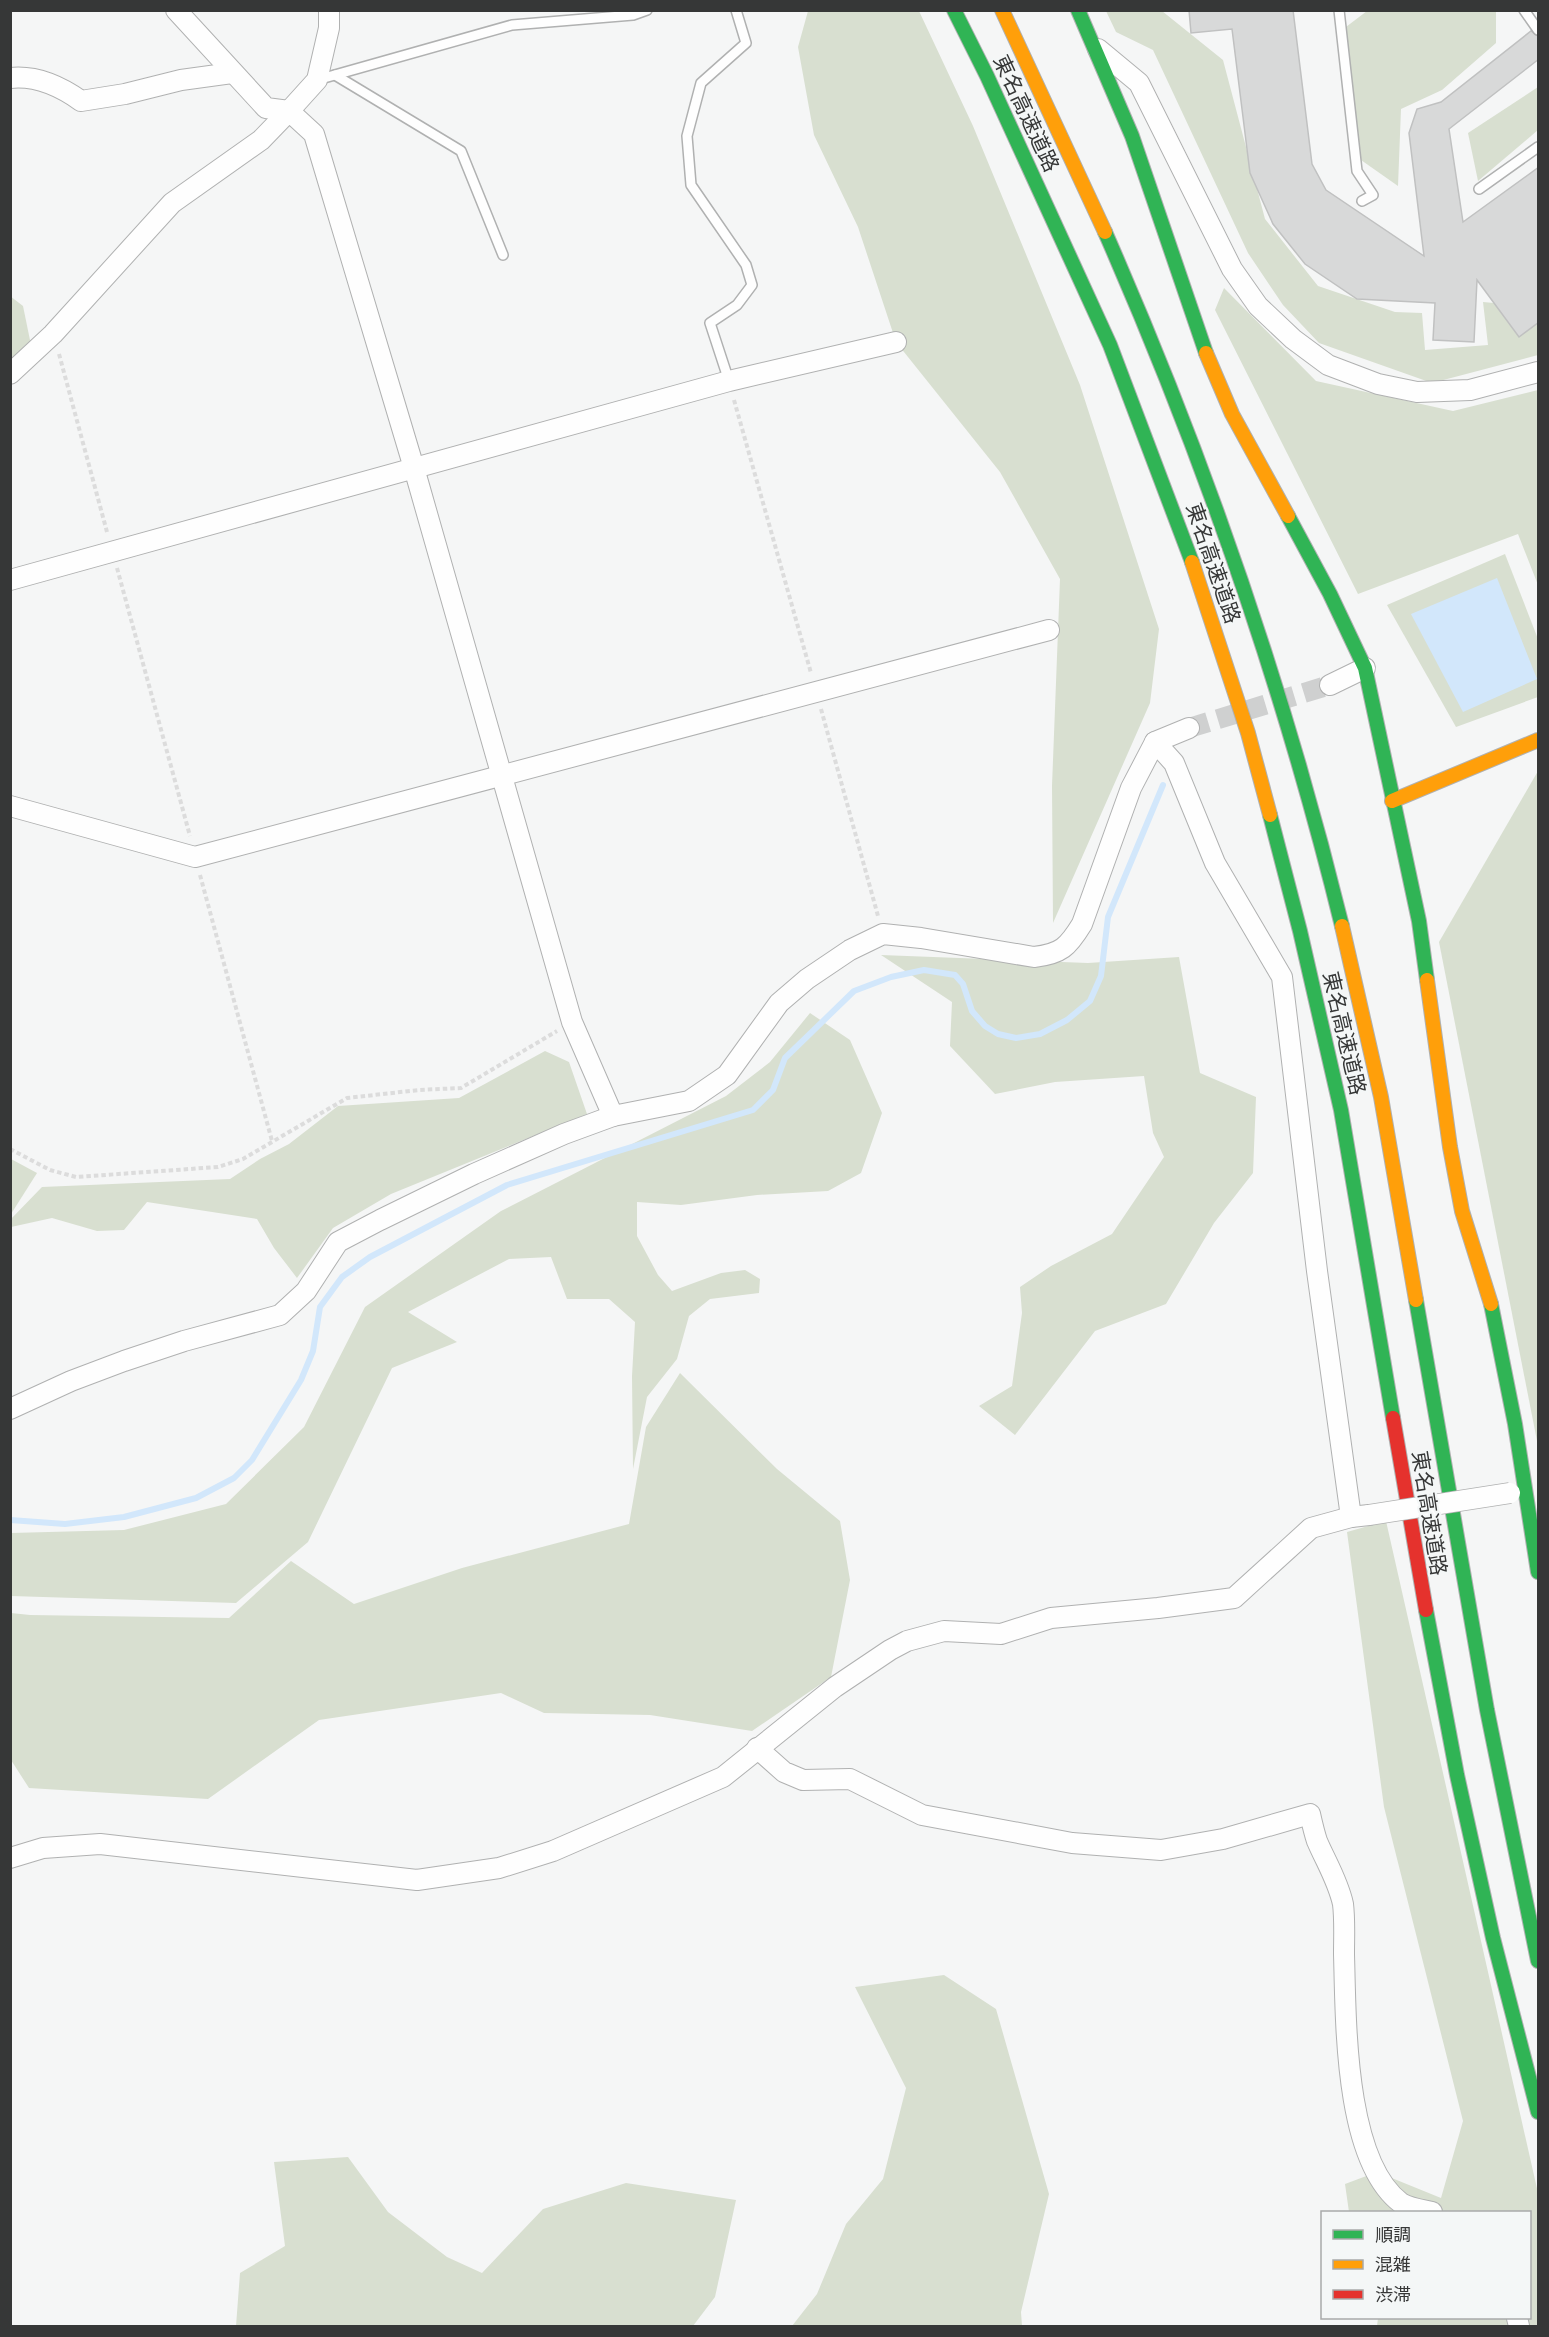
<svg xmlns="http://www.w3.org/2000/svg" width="1549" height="2337" font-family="'Noto Sans','Noto Sans JP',sans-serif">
  <rect width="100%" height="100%" fill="#f5f6f6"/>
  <g fill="#d8dfd0">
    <polygon points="808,11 919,11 973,126 1080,385 1159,629 1150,703 1053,923 1052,786 1060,579 1000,472 896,342 858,227 814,135 798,47"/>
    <polygon points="1106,11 1162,11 1223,60 1265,219 1318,286 1395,312 1422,313 1425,350 1488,345 1483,302 1494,303 1519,336 1538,323 1538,355 1432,383 1319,343 1283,305 1248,253 1153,50 1116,32"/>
    <polygon points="1367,11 1496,11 1496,43 1442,90 1401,109 1398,186 1361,160 1342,30"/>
    <polygon points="1538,87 1538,130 1478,181 1468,133"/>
    <polygon points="1224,288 1316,381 1453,411 1538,390 1538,585 1518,534 1358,594 1215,310"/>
    <polygon points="10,296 23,306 31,345 11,360"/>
    <polygon points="1505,554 1538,639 1538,697 1456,727 1387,605"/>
    <polygon points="1538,771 1538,1446 1439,942"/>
    <polygon points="881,955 1088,963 1179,957 1200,1073 1256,1097 1253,1173 1214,1223 1166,1304 1095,1331 1015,1435 979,1406 1012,1386 1022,1313 1020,1287 1051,1266 1112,1234 1164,1157 1153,1133 1144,1076 1055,1082 995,1094 950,1046 952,1002"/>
    <polygon points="810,1013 850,1040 882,1113 861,1173 828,1191 757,1195 681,1205 637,1202 637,1236 658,1275 672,1291 721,1273 745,1270 760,1279 759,1293 710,1299 689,1316 677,1359 647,1397 633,1469 632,1376 635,1322 609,1299 567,1299 551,1257 509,1259 408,1312 457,1342 392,1368 308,1542 236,1603 11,1596 11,1533 124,1530 226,1504 304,1427 365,1307 501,1211 726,1096 770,1062"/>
    <polygon points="545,1051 569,1062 587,1114 391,1194 333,1228 297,1278 274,1248 257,1219 147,1202 124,1230 97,1231 52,1218 11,1227 10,1220 42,1187 230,1179 260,1159 289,1144 338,1106 459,1098"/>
    <polygon points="11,1159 37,1173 11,1214"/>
    <polygon points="680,1373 777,1469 840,1521 850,1580 831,1677 752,1731 650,1715 544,1713 501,1693 319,1720 208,1799 29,1788 11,1760 11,1613 30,1615 229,1618 291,1561 354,1604 462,1568 629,1524 646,1427"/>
    <polygon points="1386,1521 1538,2193 1538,2326 1377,2326 1378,2318 1530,2318 1530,2212 1349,2212 1345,2184 1377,2172 1441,2198 1463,2121 1384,1807 1347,1532"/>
    <polygon points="944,1975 996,2009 1049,2194 1021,2312 1022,2326 792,2326 817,2294 846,2224 883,2179 906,2088 855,1987"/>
    <polygon points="348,2157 388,2212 447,2257 482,2273 543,2209 626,2183 736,2200 715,2297 693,2326 236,2326 240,2273 285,2246 274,2162"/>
  </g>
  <polygon fill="#d2e7fb" points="1497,578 1537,679 1463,712 1411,614"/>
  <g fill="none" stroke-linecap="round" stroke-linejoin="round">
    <polyline stroke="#d2e7fb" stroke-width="6" points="10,1520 65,1524 124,1517 196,1498 234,1478 252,1460 301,1380 313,1351 320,1307 342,1277 370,1257 507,1185 753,1110 773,1090 785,1058 854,991 891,977 924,970 955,975 963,984 972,1011 985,1026 998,1034 1016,1038 1040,1034 1067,1020 1090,1001 1101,976 1108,917 1163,785"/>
  </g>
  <polygon fill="#d8d9d9" stroke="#c0c1c1" stroke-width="1.5" points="1189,10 1293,10 1312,164 1326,190 1424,256 1409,133 1417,109 1441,102 1531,31 1539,37 1539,59 1449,129 1463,222 1539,167 1539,322 1519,337 1477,280 1474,342 1433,340 1435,303 1357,299 1305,264 1273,224 1250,173 1232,29 1191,33"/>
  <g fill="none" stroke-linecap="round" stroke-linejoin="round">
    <polyline stroke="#cfd0d0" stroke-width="20" stroke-dasharray="20 10" stroke-linecap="butt" points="1189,728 1330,685"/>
    <g stroke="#b0b1b1" stroke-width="12">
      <g id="lane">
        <polyline points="1339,10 1357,171 1373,195 1362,201"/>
        <polyline points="1524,10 1538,30"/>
        <polyline points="335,75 461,151 503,255"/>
        <polyline points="317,80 512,25 633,15 647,10"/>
        <polyline points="1479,189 1538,147"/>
        <polyline points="729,381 710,323 737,305 752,285 746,265 691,185 687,136 701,83 746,43 736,10"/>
      </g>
    </g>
    <g stroke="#b0b1b1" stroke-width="22">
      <g id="street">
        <polyline points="176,10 266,108 289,111 317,80 329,28 329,10"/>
        <polyline points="1098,49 1139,83 1232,269 1258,306 1293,339 1328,365 1378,384 1417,392 1470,390 1538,372"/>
        <path d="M10,78c27,-3 50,8 71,23l44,-7 56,-14 51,-7"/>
        <polyline points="10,374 53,334 172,203 261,140 289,111 314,134 414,468 572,1022 613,1116"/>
        <polyline points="10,580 729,381 896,342"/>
        <polyline points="1330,685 1365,668"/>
        <polyline points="1155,742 1174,763 1215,863 1282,977 1317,1271 1351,1517"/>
        <polyline points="10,806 195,857 1049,630"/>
        <path d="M10,1409l61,-28 53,-20 60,-20 96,-26 26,-24 32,-49 42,-22 94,-46 90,-40 49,-18 76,-15 38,-26 52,-72 28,-24 43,-29 33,-16 38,4 113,19c27,-3 34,-10 48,-33l49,-136 24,-46 34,-14"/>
        <path d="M757,1748l27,24 19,8 47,-1 72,36 150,28 89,7 62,-11 87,-25c2,9 4,18 7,27 9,21 21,40 26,63 2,16 1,34 1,50 2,66 0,206 57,249 8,5 22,7 31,9"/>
        <polyline points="10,1858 43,1848 100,1844 417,1880 499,1868 553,1851 723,1777 835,1687 890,1650 907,1641 944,1631 1001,1634 1051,1618 1158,1608 1234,1598 1311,1528 1351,1517 1369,1515"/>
        <polyline points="1517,2318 1519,2326"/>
      </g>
    </g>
    <g stroke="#b0b1b1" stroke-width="16">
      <g id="fast">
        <polyline points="954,10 987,76 1110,345 1192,562"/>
        <polyline points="1078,10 1132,136 1206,353"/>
        <path d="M1105,232c98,223 179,457 237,694"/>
        <polyline points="1288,516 1330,594 1365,668 1419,921 1427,980"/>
        <polyline points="1270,815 1300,931 1341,1110 1393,1418"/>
        <polyline points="1416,1300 1487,1710 1538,1961"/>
        <polyline points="1491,1304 1515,1424 1538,1572"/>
        <polyline points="1426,1610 1457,1775 1493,1938 1538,2112"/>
      </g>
    </g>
    <g stroke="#b0b1b1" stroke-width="16">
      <g id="slow">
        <polyline points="1002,10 1105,232"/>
        <polyline points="1206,353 1232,414 1288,516"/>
        <polyline points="1192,562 1248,733 1270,815"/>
        <polyline points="1392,801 1538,740"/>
        <polyline points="1342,926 1381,1097 1416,1300"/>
        <polyline points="1427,980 1450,1147 1462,1211 1491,1304"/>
      </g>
    </g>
    <g stroke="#b0b1b1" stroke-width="16">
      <polyline id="jam" points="1393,1418 1426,1610"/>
    </g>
    <g stroke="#dcdcdc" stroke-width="4" stroke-dasharray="4.5 3" stroke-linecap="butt">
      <polyline points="59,354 107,532"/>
      <polyline points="734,400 811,673"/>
      <polyline points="117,568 190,836"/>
      <polyline points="821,709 878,916"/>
      <polyline points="200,875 272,1141"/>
      <polyline points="10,1149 50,1170 76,1177 218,1167 243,1159 347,1098 419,1090 461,1088 557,1031"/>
    </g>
    <use href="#lane" stroke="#fefefe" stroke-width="9"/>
    <use href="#street" stroke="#fefefe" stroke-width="20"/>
    <use href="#fast" stroke="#30b455" stroke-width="14"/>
    <use href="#slow" stroke="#ff9f0a" stroke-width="14"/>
    <use href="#jam" stroke="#e5322d" stroke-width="14"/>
    <g stroke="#b0b1b1" stroke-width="22" stroke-linecap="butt">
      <polyline id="street-bridge" points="1369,1515 1510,1493"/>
    </g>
    <use href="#street-bridge" stroke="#fefefe" stroke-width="20"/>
  </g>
  <g text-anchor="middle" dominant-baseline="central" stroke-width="4.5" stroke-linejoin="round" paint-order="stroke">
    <g font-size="21" fill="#363737" stroke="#f4f7f7">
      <text transform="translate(1027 113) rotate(65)">東名高速道路</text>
      <text transform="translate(1214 563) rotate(71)">東名高速道路</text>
      <text transform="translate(1345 1033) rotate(77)">東名高速道路</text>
      <text transform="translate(1430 1513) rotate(81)">東名高速道路</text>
    </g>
  </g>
  <rect width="1549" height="2337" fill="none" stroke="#363737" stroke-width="24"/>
  <rect x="1321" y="2211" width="210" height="108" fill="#f4f7f7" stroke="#a8aaaa" stroke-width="1.5"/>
  <rect x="1333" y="2230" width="30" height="9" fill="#30b455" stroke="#a8aaaa" stroke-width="1.5"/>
  <text x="1375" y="2241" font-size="18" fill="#363737">順調</text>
  <rect x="1333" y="2260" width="30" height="9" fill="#ff9f0a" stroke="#a8aaaa" stroke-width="1.5"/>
  <text x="1375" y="2271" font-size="18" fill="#363737">混雑</text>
  <rect x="1333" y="2290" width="30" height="9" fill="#e5322d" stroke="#a8aaaa" stroke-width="1.5"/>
  <text x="1375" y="2301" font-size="18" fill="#363737">渋滞</text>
</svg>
